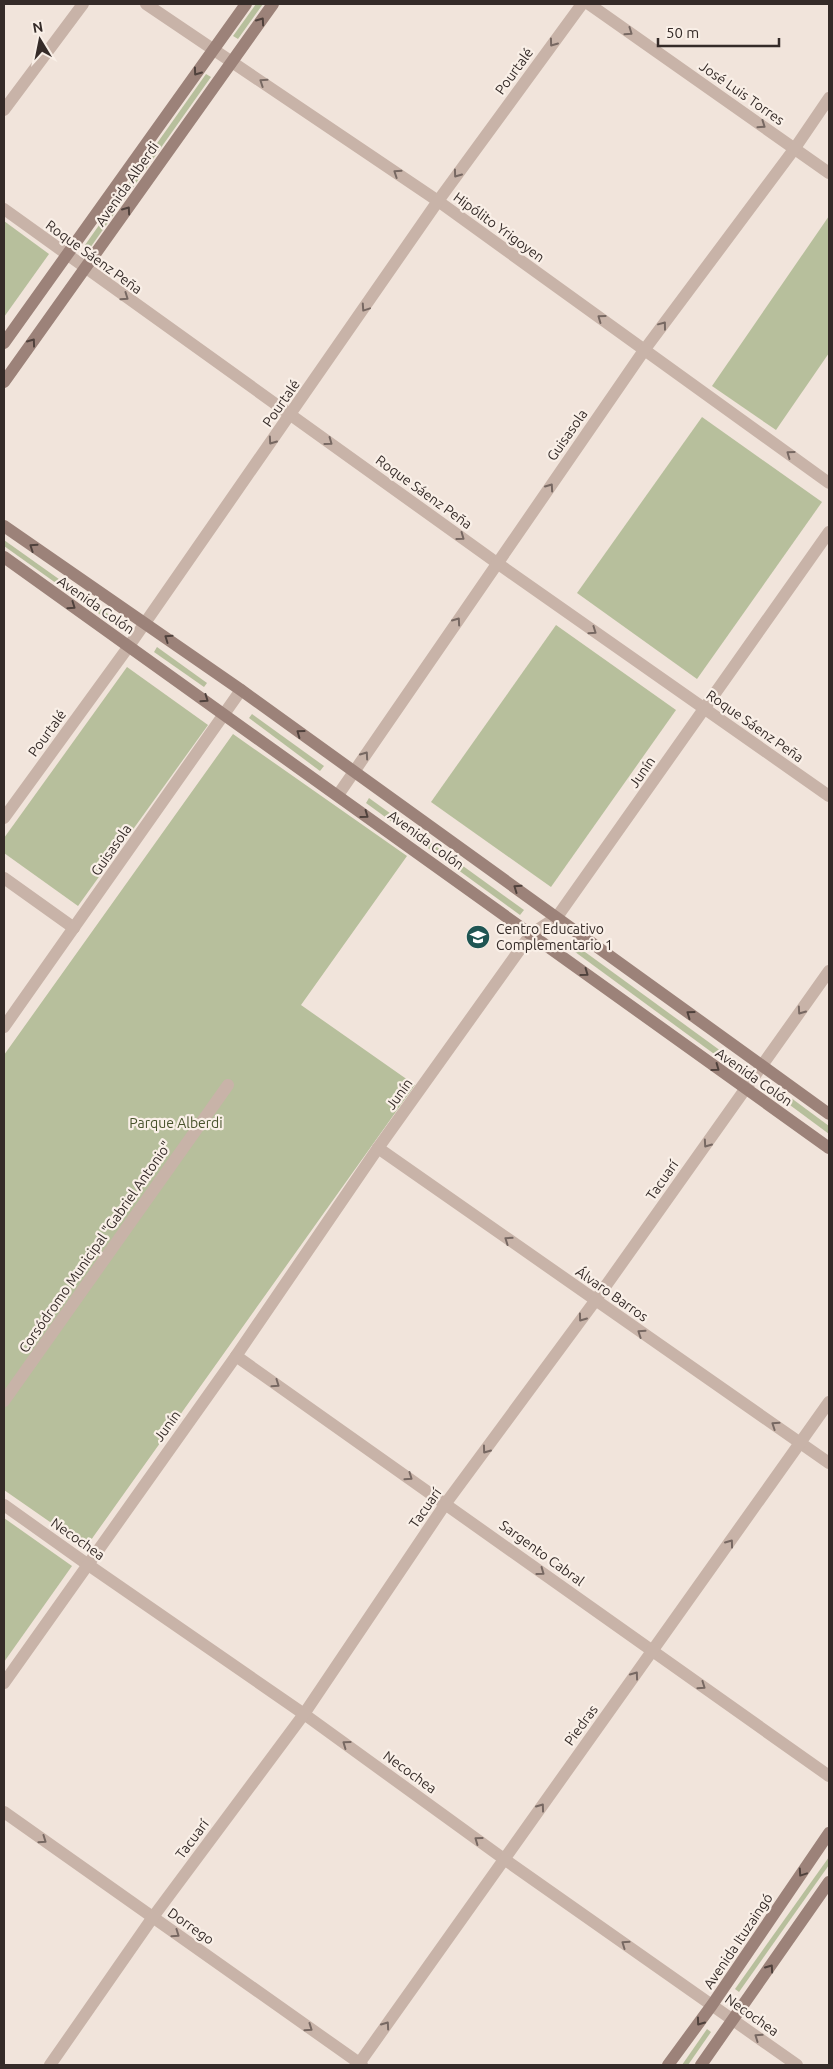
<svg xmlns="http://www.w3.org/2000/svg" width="833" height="2069" font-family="Ubuntu,sans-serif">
  <rect width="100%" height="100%" fill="#f1e4db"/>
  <g fill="#b7bf9c">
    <polygon points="256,4 263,4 238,39 233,36"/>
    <polygon points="206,74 211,77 90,248 85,245"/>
    <polygon points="829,216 829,353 776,430 712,386"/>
    <polygon points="4,221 49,254 4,317"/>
    <polygon points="702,417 822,502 697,679 577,593"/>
    <polygon points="4,540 122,624 119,628 4,546"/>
    <polygon points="556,625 676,710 551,887 431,802"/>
    <polygon points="157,647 207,683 204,687 154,652"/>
    <polygon points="127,667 208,725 78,906 4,853 4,838"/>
    <polygon points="252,714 324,766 320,771 249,718"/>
    <polygon points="233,734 407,856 301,1005 415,1085 86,1547 4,1490 4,1055"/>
    <polygon points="369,798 524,910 520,915 366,803"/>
    <polygon points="570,941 725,1054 721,1059 567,946"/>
    <polygon points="779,1089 829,1126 829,1134 775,1094"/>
    <polygon points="4,1518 72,1566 4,1662"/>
    <polygon points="829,1857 829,1865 739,1992 735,1989"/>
    <polygon points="707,2029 711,2032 688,2065 682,2065"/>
  </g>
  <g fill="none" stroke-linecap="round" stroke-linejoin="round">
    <g stroke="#c8b3a8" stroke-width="12">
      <polyline points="146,4 438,201 829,483"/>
      <polyline points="589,4 829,173"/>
      <polyline points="4,110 83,4"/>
      <polyline points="4,209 497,563 829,796"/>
      <polyline points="338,795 645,349 795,148 829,98"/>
      <polyline points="4,818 129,646 438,201 582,4"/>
      <polyline points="4,878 74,928"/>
      <polyline points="378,1148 829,1463"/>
      <polyline points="236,1356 829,1776"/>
      <polyline points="4,1401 228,1085"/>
      <polyline points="87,1564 304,1714 504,1859 797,2065"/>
      <polyline points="4,1812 362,2065"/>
      <polyline points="50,2065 153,1917 304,1714 446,1503 595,1301 829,971"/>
      <polyline points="358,2065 829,1402"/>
    </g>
    <g stroke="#c8b3a8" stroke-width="12">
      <polyline points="4,1027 241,690"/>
      <polyline points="4,1505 87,1564"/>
      <polyline points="4,1683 236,1356 378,1148 531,934 557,917 829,532"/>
    </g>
    <g stroke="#9c8279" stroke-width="12">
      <polyline points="4,343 246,4"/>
      <polyline points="4,382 273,4"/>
      <polyline points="4,526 241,690 829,1114"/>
      <polyline points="4,557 829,1148"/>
      <polyline points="668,2065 712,2005 829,1833"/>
      <polyline points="701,2065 829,1882"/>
    </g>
  </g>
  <defs><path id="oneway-chevron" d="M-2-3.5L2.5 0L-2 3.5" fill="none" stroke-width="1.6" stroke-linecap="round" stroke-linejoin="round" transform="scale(1.25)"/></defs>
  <g stroke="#4f413c">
    <use href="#oneway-chevron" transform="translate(261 21) rotate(-55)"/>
    <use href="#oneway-chevron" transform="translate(197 72) rotate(126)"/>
    <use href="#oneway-chevron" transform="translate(127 210) rotate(-55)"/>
    <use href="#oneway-chevron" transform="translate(32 342) rotate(-54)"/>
    <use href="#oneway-chevron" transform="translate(33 547) rotate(-146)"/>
    <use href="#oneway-chevron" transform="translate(72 606) rotate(35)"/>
    <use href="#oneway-chevron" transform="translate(168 638) rotate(-145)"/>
    <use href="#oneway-chevron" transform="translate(205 699) rotate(35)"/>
    <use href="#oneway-chevron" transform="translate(300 733) rotate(-144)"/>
    <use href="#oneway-chevron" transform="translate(365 815) rotate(36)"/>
    <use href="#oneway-chevron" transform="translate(517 888) rotate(-145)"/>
    <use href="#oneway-chevron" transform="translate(585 973) rotate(36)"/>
    <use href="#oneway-chevron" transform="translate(690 1014) rotate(-144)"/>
    <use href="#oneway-chevron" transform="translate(716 1068) rotate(36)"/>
    <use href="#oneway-chevron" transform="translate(802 1873) rotate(124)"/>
    <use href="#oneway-chevron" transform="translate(770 1968) rotate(-55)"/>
    <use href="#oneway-chevron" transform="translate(700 2022) rotate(126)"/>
  </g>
  <g stroke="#776862">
    <use href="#oneway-chevron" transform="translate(629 32) rotate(35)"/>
    <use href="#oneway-chevron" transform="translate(553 43) rotate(126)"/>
    <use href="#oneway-chevron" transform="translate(263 82) rotate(-146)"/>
    <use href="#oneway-chevron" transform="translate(762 125) rotate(35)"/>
    <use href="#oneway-chevron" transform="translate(397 173) rotate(-146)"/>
    <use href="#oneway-chevron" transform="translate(457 174) rotate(126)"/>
    <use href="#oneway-chevron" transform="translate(125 297) rotate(35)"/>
    <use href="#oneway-chevron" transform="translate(365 308) rotate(124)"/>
    <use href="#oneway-chevron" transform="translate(601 318) rotate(-144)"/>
    <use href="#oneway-chevron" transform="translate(663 325) rotate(-53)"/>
    <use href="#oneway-chevron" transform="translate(272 441) rotate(125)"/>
    <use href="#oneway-chevron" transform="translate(329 442) rotate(36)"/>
    <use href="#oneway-chevron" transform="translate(790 454) rotate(-144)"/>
    <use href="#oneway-chevron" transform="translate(550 487) rotate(-55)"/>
    <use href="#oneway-chevron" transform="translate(461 537) rotate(36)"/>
    <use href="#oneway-chevron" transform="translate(457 621) rotate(-55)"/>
    <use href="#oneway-chevron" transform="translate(593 631) rotate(35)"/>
    <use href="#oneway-chevron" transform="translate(365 755) rotate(-55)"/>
    <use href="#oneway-chevron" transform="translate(801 1011) rotate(125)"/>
    <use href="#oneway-chevron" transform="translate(707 1144) rotate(125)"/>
    <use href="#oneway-chevron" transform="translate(508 1240) rotate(-145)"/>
    <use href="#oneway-chevron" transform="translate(582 1318) rotate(126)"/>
    <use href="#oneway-chevron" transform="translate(641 1333) rotate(-146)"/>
    <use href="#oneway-chevron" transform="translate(276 1384) rotate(35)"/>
    <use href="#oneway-chevron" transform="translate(775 1425) rotate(-146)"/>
    <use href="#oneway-chevron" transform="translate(486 1450) rotate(126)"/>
    <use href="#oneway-chevron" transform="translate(409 1477) rotate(35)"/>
    <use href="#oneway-chevron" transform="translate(730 1543) rotate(-54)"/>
    <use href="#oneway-chevron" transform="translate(541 1572) rotate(36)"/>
    <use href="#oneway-chevron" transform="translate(635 1675) rotate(-54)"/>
    <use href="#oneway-chevron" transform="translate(702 1686) rotate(35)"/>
    <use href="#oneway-chevron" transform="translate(346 1744) rotate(-144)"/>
    <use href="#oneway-chevron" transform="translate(541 1807) rotate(-54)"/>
    <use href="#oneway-chevron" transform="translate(43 1840) rotate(35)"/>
    <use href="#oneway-chevron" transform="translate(478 1840) rotate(-144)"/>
    <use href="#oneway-chevron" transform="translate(176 1934) rotate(35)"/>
    <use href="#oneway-chevron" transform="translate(625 1944) rotate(-145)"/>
    <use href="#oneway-chevron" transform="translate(386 2025) rotate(-55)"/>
    <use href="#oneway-chevron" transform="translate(309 2028) rotate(35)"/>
    <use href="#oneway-chevron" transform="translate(758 2037) rotate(-145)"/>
  </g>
  <defs>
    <g id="school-disc" transform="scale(1.25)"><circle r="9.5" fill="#1f5553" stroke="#f9efe7"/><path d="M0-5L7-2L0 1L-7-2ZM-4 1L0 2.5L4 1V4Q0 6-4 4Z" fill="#fff"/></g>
  </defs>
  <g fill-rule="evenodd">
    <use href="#school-disc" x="478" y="937"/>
  </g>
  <g text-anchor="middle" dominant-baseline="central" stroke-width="4.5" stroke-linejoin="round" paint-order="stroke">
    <g font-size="14" fill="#352b28" stroke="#f9efe7">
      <text transform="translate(514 71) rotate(-54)">Pourtalé</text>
      <text transform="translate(742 93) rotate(35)">José Luis Torres</text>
      <text transform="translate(127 184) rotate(-55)">Avenida Alberdi</text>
      <text transform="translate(499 227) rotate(36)">Hipólito Yrigoyen</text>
      <text transform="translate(94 257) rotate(36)">Roque Sáenz Peña</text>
      <text transform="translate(281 403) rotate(-55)">Pourtalé</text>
      <text transform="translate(567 435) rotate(-55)">Guisasola</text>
      <text transform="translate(424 492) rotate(36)">Roque Sáenz Peña</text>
      <text transform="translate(96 605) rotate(35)">Avenida Colón</text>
      <text transform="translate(755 726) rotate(35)">Roque Sáenz Peña</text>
      <text transform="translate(47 733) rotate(-54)">Pourtalé</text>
      <text transform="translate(642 772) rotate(-55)">Junín</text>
      <text transform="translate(426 840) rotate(36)">Avenida Colón</text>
      <text transform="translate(111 850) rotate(-55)">Guisasola</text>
      <text transform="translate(754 1077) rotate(35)">Avenida Colón</text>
      <text transform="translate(399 1094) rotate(-54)">Junín</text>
      <text transform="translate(662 1180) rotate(-55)">Tacuarí</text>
      <text transform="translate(95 1247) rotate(-55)">Corsódromo Municipal "Gabriel Antonio"</text>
      <text transform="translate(612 1294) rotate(35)">Álvaro Barros</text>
      <text transform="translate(167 1426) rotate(-54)">Junín</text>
      <text transform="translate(425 1508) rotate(-55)">Tacuarí</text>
      <text transform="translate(78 1539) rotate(35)">Necochea</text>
      <text transform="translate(542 1553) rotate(36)">Sargento Cabral</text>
      <text transform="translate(581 1725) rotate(-54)">Piedras</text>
      <text transform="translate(410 1772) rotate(36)">Necochea</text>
      <text transform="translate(192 1839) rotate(-53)">Tacuarí</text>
      <text transform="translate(191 1926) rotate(35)">Dorrego</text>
      <text transform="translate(738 1941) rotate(-56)">Avenida Ituzaingó</text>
      <text transform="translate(752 2015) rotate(35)">Necochea</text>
    </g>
    <g font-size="14" fill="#352b28" stroke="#f9efe7" text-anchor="start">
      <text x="496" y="929">Centro Educativo<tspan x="496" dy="16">Complementario 1</tspan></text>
    </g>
    <g font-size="14" fill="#48532c" stroke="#f9efe7">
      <text x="176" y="1123">Parque Alberdi</text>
    </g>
  </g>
  <rect width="833" height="2069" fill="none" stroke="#352b28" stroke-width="10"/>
  <g transform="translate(40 40) rotate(350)" stroke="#f9efe7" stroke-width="4" paint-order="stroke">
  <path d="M0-4L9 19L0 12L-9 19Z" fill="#352b28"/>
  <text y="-8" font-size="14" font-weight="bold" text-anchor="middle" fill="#352b28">N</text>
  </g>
  <path d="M658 38v8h121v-8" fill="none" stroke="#352b28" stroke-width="2.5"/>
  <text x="666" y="38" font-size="15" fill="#352b28" stroke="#f9efe7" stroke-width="4" paint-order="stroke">50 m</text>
</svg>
